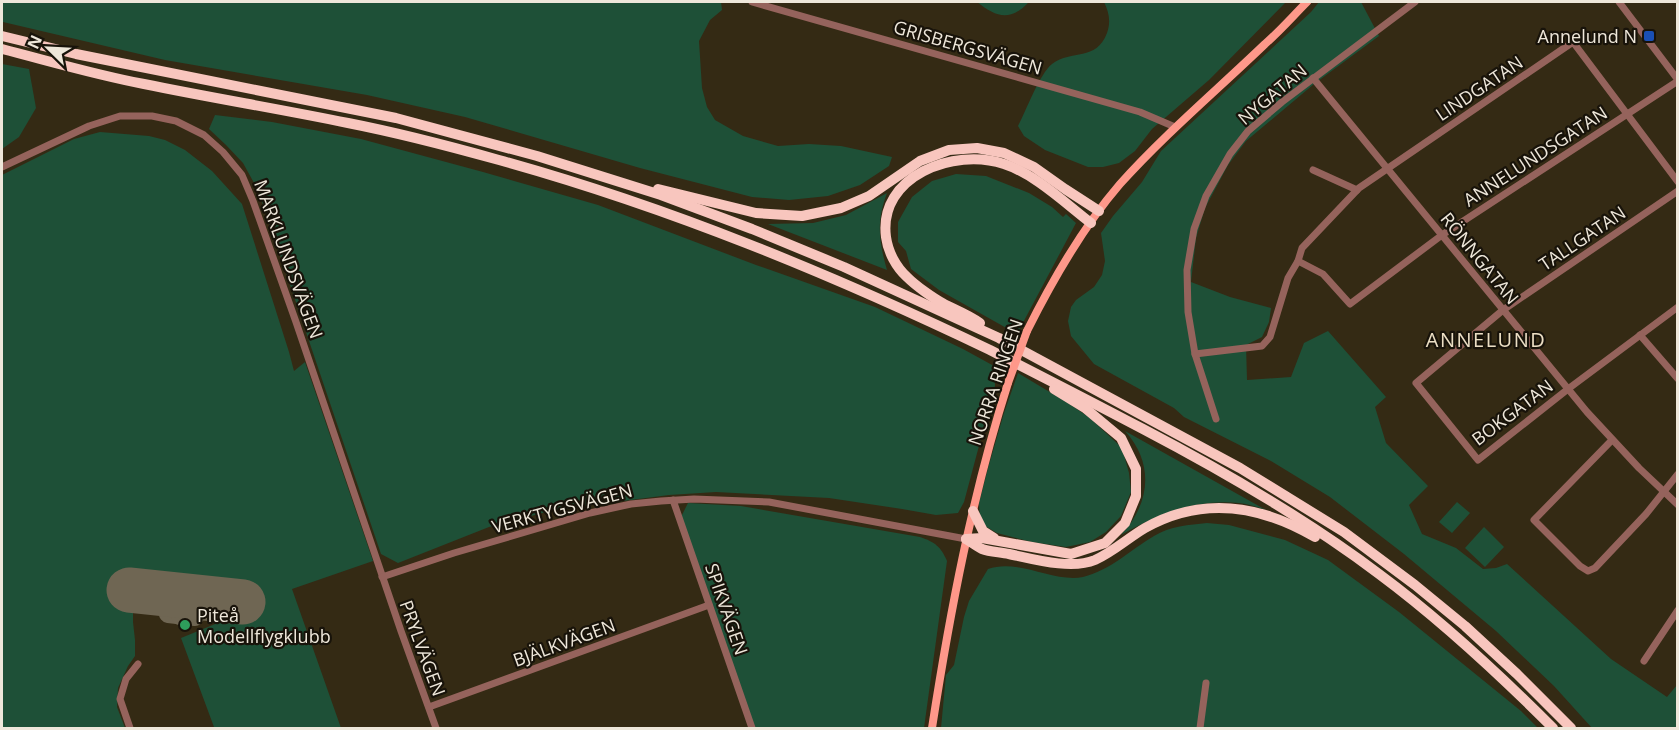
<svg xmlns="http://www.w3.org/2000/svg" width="1679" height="730" font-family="'Open Sans',sans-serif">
  <rect width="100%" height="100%" fill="#342a14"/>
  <g fill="#1e5037">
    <polygon points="2,2 721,2 722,10 710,20 699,41 702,88 707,107 715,120 743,136 778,146 809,144 841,146 892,157 889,166 860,185 828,196 789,200 752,197 640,168 465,117 367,95 165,60 3,22 2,21"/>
    <path d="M977,2h52c-19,20 -33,15 -52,0z"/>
    <path d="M1104,2h182l-77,78 -57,49 -17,22 -16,12 -16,4h-15l-43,-17 -21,-14 -6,-10c8,-15 22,-53 34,-62 20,-15 44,-2 55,-31 4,-11 2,-21 -3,-31z"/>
    <polygon points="1319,2 1361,2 1379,36 1314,84 1246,141 1228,165 1205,208 1196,238 1191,282 1230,297 1271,308 1269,322 1262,337 1246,345 1247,380 1291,377 1304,343 1328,331 1386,397 1375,407 1386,443 1428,486 1409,505 1422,534 1456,548 1483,569 1496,568 1507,564 1611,659 1667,697 1677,685 1677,728 1592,728 1554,686 1496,631 1404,554 1330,497 1271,461 1184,417 1174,408 1094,364 1071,336 1068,321 1071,307 1076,300 1094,287 1102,275 1105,261 1101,233 1113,216 1142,182 1161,151 1311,12"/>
    <polygon points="2,64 29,69 36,108 19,137 2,149"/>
    <polygon points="215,115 272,122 361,139 483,172 598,205 756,265 875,307 963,349 994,366 995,386 964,502 958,513 936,515 902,509 829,498 716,492 669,495 554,510 489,527 398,563 381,554 258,190 243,163 226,145 209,129"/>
    <polygon points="100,132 149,136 165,140 185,150 212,171 242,204 289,352 294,371 305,362 373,561 292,589 341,728 213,728 214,727 181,638 252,609 244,589 126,580 123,583 125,593 133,607 133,622 135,640 135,656 128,666 118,688 117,707 125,728 2,728 2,175 74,139"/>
    <polygon points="956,174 986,176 1029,193 1052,207 1063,217 1066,214 1076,223 1017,334 939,290 911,269 906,251 898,242 898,222 912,197 932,181"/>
    <path d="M887,193c-11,29 -8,49 0,77l-119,-46 45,-1 33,-8z"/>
    <polygon points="1018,373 1068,403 1090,418 1122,448 1129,473 1131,492 1121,516 1106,532 1090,542 1066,547 1032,542 997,533 985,526 980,518 979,503 988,468 1004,413"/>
    <path d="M1125,431l141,79c-9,-3 -18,-6 -27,-7 -44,-4 -81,11 -118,32 29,-31 34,-71 4,-104z"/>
    <polygon points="1457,502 1470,513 1452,533 1439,522"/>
    <path d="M688,503l53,3 179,31c15,5 21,10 27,24l-23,167h-170l-73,-211z"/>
    <path d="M1207,523l22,2 56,15 43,20 71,52 122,99 17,17h-597l5,-53 8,-10 10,-48 5,-16 19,-32c30,-11 66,14 95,8 28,-7 47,-27 71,-41 16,-10 35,-11 53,-13z"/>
    <polygon points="1484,527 1504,547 1485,567 1465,548"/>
  </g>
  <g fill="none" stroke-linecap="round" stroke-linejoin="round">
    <g stroke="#6f6653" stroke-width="18">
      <polyline points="168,614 195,617"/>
      <polyline points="180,616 183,595"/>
    </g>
    <polyline stroke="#6f6653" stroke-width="45" points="129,590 243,602"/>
    <g stroke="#95635c" stroke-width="7">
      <polyline points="752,2 1140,112 1175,127"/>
      <polyline points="1619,2 1678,80"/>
      <polyline points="1313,78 1587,412 1639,468 1678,505"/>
      <polyline points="2,167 89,126 120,116 152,116 176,121 204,135 223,152 242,175 253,201 296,322 401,631 436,728"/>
      <polyline points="1313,170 1357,190"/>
      <polyline points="1678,191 1503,310 1416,383 1478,460 1568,389 1678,307"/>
      <polyline points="1298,261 1323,274 1350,304 1442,235 1678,81"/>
      <polyline points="1640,335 1678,379"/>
      <polyline points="1195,354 1262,346 1270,337 1288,278 1298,261 1302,248 1359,188 1573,42 1678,182"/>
      <polyline points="1216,419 1195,354 1188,312 1187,270 1194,229 1206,196 1230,154 1248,131 1282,102 1415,2"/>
      <polyline points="1612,440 1534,520 1580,566 1588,571 1595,568 1646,514 1678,474"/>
      <polyline points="673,500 752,728"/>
      <polyline points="382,577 454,553 590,513 631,504 661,501 694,499 769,502 966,539"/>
      <polyline points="1644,661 1678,610"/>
      <polyline points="429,707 709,605"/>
      <polyline points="130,728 120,699 126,679 138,664"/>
      <polyline points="1200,728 1206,683"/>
    </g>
    <g stroke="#fe988a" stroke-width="8">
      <path d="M1027,331c26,-52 55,-103 93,-147 45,-50 96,-93 145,-140 15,-13 28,-28 42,-42"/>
      <path d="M932,728c18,-116 40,-232 76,-345"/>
    </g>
    <g stroke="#f8c6be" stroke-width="10">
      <polyline points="2,36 76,54 396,118 537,156 661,195 752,229 844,267 999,338 1240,468 1344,532 1415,585 1465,626 1517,674 1571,728"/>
      <path d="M2,49c47,12 94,26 142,35 68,14 136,25 204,39 51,10 101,23 151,37 170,47 332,114 491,190 51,26 102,52 153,79 82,43 162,89 236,145 62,46 119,99 174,154"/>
      <polyline points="658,189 756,213 802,216 841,208 869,196 920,161 949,150 977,148 1004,153 1034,167 1065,189 1099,211"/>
      <path d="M980,323c-11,-8 -24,-13 -36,-19 -11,-6 -28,-18 -37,-27 -11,-10 -19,-25 -21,-40 -8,-61 68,-90 118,-73 31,10 61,39 87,59"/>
      <polyline points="973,511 983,531 994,538"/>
      <path d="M966,539c5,3 10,7 16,10 8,3 18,3 27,5 24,5 62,16 86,6 18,-8 33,-22 50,-32 57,-32 115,-23 170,9"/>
      <polyline points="966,539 982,538 1071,554 1105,543 1125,523 1136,496 1136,469 1121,438 1085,408 1054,389"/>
    </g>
    <polyline stroke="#fe988a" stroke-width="8" points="1008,383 1027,331"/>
  </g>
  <rect fill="#1a4fb4" stroke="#18130a" stroke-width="2" x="1643" y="30" width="12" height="12" rx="3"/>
  <circle fill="#2e9e5b" stroke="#18130a" stroke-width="2" cx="185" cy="625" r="6"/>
  <g text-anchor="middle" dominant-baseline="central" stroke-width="4.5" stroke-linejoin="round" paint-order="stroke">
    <g font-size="18" fill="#eee7da" stroke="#18130a" text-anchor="end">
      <text x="1637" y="36">Annelund N</text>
      <text x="197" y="615" text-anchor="start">Piteå<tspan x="197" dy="21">Modellflygklubb</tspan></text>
    </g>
    <g font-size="18" fill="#eee7da" stroke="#18130a">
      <text transform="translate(968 47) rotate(16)">GRISBERGSVÄGEN</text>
      <text transform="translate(1479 88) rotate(-34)">LINDGATAN</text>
      <text transform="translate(1272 94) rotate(-40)">NYGATAN</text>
      <text transform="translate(1535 156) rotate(-33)">ANNELUNDSGATAN</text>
      <text transform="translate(1582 238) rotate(-34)">TALLGATAN</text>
      <text transform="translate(1480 258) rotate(51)">RÖNNGATAN</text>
      <text transform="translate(289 259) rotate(70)">MARKLUNDSVÄGEN</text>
      <text transform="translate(995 382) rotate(-71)">NORRA RINGEN</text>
      <text transform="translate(1512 412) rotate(-37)">BOKGATAN</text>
      <text transform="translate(562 508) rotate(-15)">VERKTYGSVÄGEN</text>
      <text transform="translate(727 609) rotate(71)">SPIKVÄGEN</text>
      <text transform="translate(564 642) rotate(-20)">BJÄLKVÄGEN</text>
      <text transform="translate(423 648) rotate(70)">PRYLVÄGEN</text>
    </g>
    <g font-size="20" letter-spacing="1.5" fill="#ebdec4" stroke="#18130a">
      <text x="1486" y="339">ANNELUND</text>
    </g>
  </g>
  <rect width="1679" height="730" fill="none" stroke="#eee7da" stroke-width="6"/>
  <g transform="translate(48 48) rotate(294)" stroke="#18130a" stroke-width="4.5" paint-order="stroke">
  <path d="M0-4.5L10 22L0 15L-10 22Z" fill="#eee7da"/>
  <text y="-9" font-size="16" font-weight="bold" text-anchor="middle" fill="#eee7da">N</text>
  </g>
</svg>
